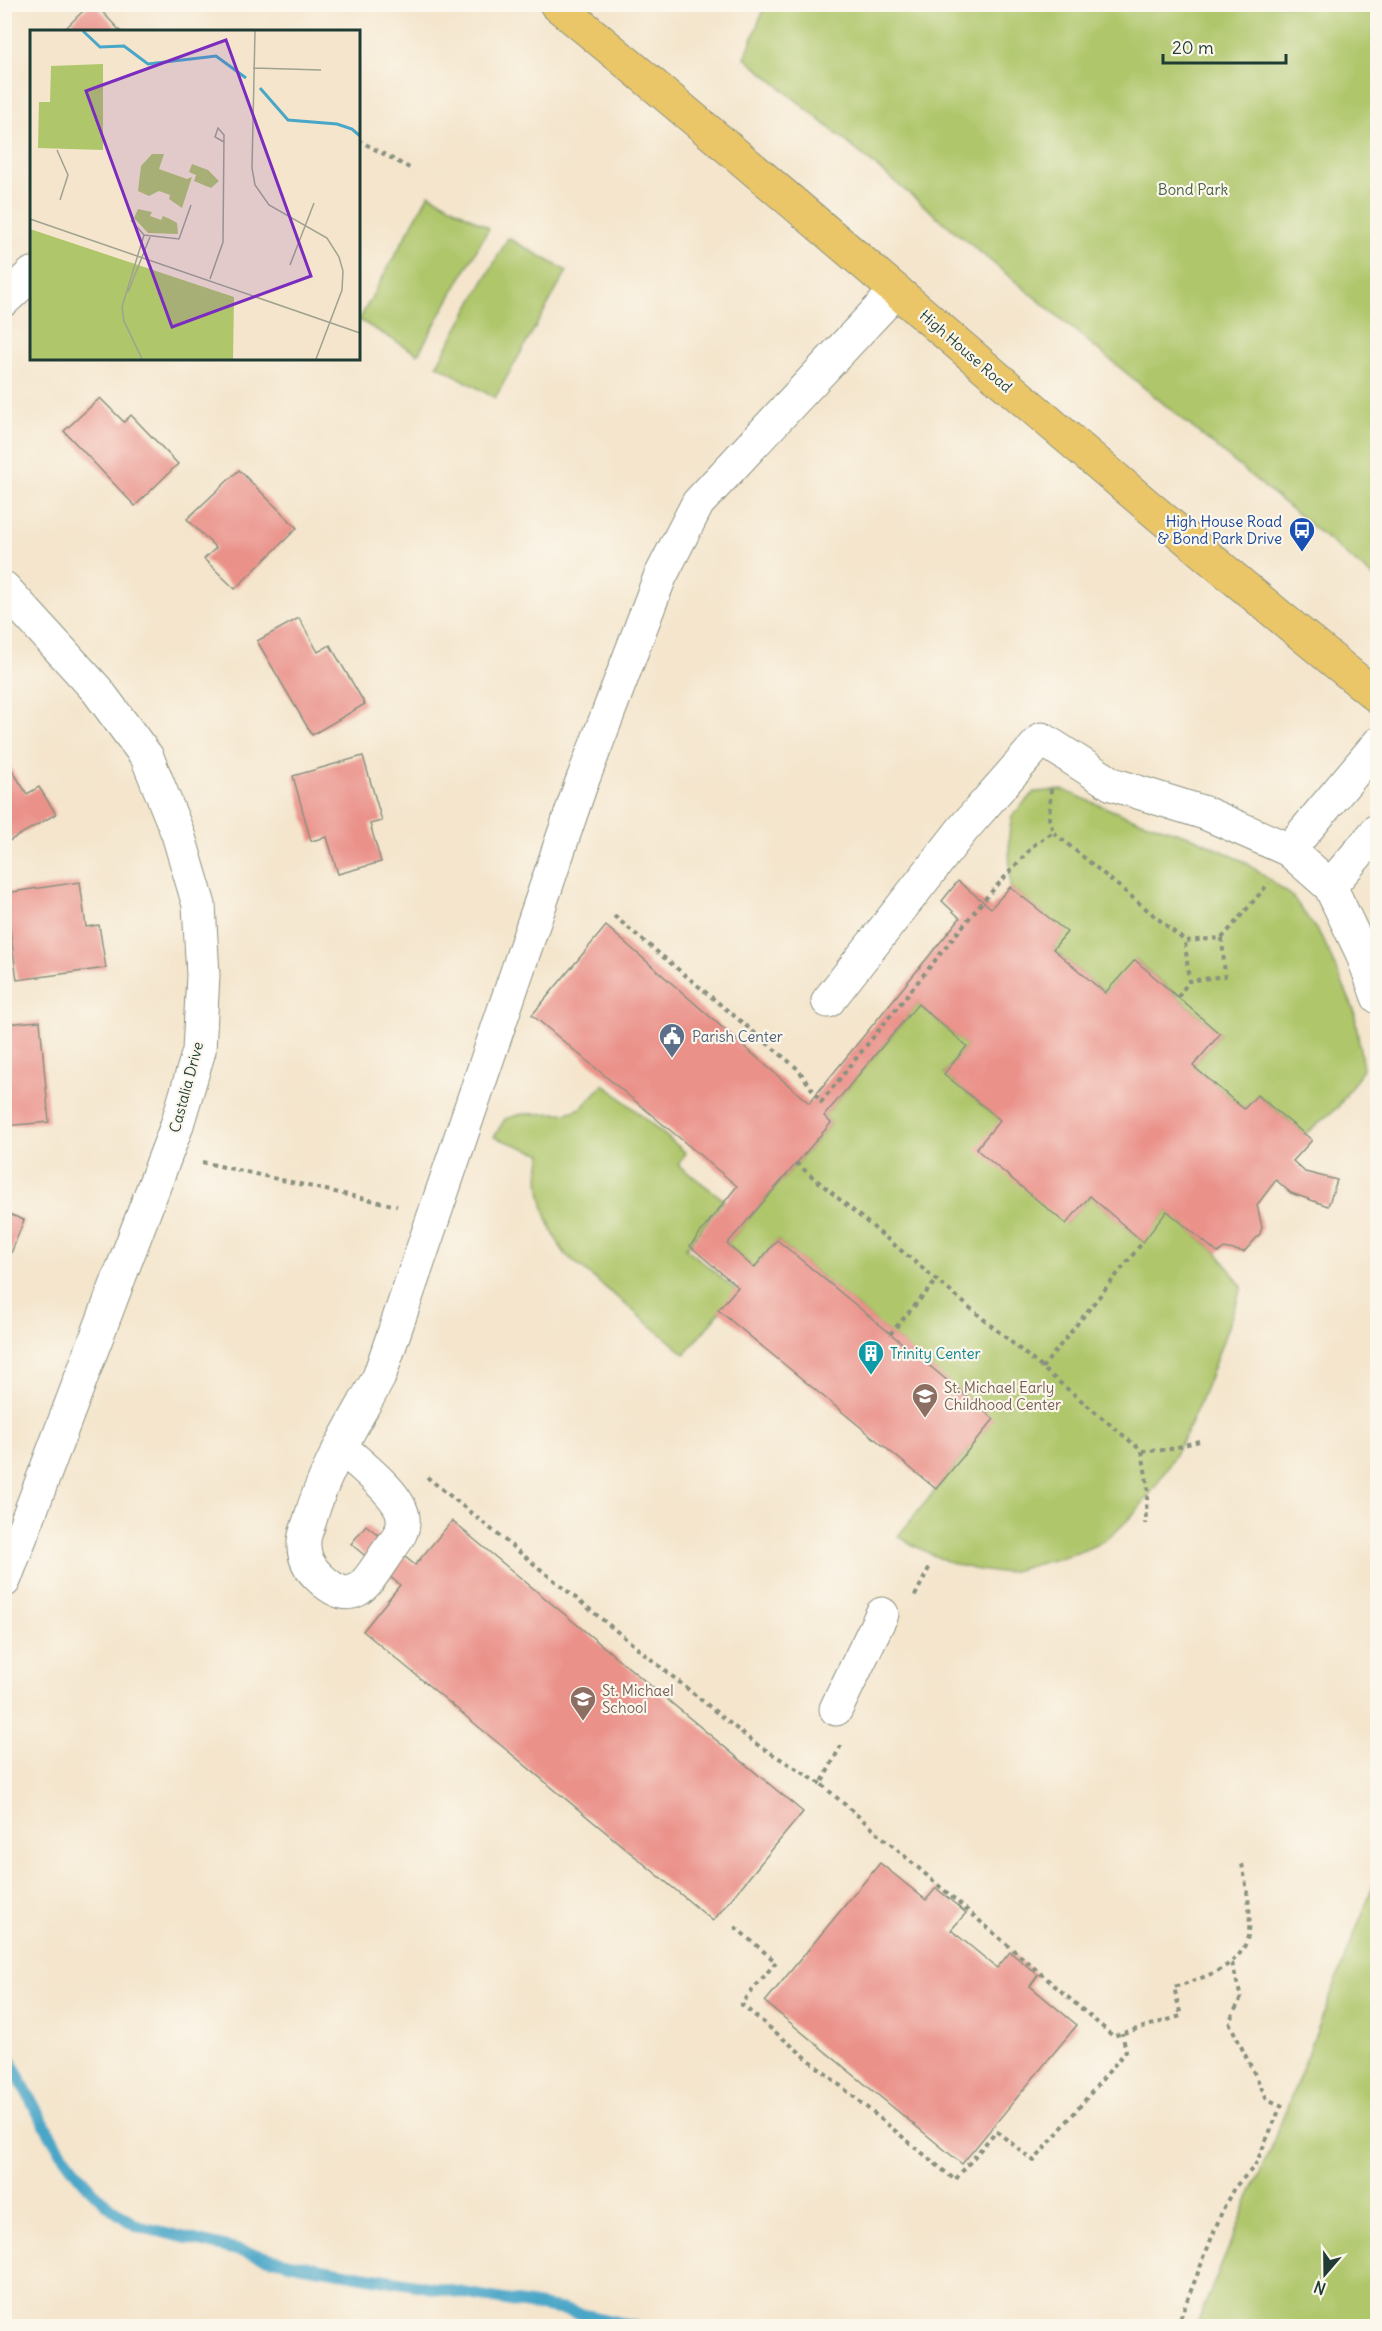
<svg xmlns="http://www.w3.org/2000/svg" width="1382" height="2331" font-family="Delius,sans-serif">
  <rect width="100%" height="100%" fill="#fbf7ec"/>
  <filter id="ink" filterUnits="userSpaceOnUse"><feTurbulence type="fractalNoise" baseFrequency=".0167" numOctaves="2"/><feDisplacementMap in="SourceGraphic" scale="12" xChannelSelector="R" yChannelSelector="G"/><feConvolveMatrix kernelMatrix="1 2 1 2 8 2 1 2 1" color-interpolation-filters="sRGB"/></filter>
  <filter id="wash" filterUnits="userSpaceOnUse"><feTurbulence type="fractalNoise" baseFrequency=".008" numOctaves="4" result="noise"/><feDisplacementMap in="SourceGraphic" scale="24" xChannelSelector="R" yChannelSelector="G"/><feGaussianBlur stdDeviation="1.35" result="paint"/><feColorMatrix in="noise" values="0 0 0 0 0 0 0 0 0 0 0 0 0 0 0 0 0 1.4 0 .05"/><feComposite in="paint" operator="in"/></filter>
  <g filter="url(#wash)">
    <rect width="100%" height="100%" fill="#f4e5cc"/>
    <g fill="#afc66b" stroke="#678250" stroke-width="1.5">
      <polygon points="765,5 1377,5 1377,580 745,58"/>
      <polygon points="429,194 489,228 418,354 359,320"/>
      <polygon points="508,238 567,271 495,398 437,365"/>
      <polygon points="1063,790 1126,816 1195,838 1245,862 1292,896 1323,939 1354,1010 1363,1069 1338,1107 1305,1134 1258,1095 1244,1109 1193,1066 1220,1034 1136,960 1105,993 1053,949 1066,932 1010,887 1009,835 1012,816 1034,792"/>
      <path d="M918,1004l49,42 -23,28 56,46 66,104 24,-28 52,45 25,-30 51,42 24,34c-31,84 -60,192 -133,250 -15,12 -49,22 -68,26 -13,3 -28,10 -40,9 -37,0 -72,-17 -103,-36l95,-117 -216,-179 -23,28 -27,-24 104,-121 -7,-7z"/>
      <path d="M604,1084l82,69 -8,12 46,35 -38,48 51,43 -52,63 -120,-100c-18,-27 -32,-67 -23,-100l-48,-17 11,-18 17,-5 45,-1 14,-5z"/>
      <polygon points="1377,1876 1377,2326 1196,2326 1287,2108"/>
    </g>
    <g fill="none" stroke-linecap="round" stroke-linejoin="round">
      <path stroke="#48a6c7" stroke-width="12" d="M4,2049c37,67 64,137 133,177l161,39 266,45 69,16"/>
    </g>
    <g id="blocks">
      <g fill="#ea928a">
        <polygon points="90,4 95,4 121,32 62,32"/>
        <polygon points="100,398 124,422 131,415 178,464 135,506 64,431"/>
        <polygon points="239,470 297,528 235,589 204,559 216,548 187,519"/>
        <polygon points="299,618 318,652 330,645 365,704 312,735 257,641"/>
        <polygon points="363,756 382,821 370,824 381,862 338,874 327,837 311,841 293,776"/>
        <polygon points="4,757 27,794 39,787 56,814 4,844"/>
        <polygon points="958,881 991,908 1010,887 1067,932 1053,949 1105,993 1135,960 1220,1034 1193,1066 1244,1109 1257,1095 1312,1140 1293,1161 1305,1172 1337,1180 1328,1206 1291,1193 1276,1180 1257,1205 1262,1227 1260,1234 1244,1252 1224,1248 1218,1253 1167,1211 1143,1242 1090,1196 1066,1224 976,1149 1000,1120 944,1074 967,1046 918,1004 824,1116 831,1123 727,1244 754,1268 777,1240 994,1419 936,1489 718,1310 738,1287 690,1246 737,1186 532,1015 606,926 809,1103 960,918 942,901"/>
        <polygon points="80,882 86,927 99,925 106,968 17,980 5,893"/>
        <polygon points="40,1021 49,1122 4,1126 4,1024"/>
        <polygon points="4,1212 24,1220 5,1269 4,1269"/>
        <polygon points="452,1521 803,1812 713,1921 363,1631 400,1585 351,1544 366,1525 415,1565"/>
        <polygon points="880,1863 926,1900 936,1888 966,1913 951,1930 997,1968 1010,1952 1038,1975 1030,1986 1077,2025 962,2164 765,2002"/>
      </g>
    </g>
  </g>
  <g filter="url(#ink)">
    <use href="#blocks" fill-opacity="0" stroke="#8a9180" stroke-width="1.5"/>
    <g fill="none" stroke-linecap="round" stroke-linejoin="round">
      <g stroke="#8a9180" stroke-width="35">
        <g id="minor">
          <polyline points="4,300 32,274"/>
          <polyline points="4,588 97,690 147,757 178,834 199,905 203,975 199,1051 176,1128 4,1581"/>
          <polyline points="1289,850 1378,744"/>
          <polyline points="1330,886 1378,830"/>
          <polyline points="828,1001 963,829 1042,739 1112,784 1205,813 1289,850 1330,886 1362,953 1378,997"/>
          <path d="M341,1447c16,15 61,49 62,71 2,14 -9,25 -17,36 -20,30 -32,56 -66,24 -10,-9 -17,-21 -16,-36 0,-7 4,-15 6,-22 14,-50 44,-97 69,-143l201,-590 80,-210 38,-74 198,-212"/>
          <polyline points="836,1709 882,1614"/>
        </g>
      </g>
      <g stroke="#8a9180" stroke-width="35">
        <path id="major" d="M556,4c277,227 543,467 822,693"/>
      </g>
      <g stroke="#8a9180" stroke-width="4" stroke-dasharray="4.5 4.5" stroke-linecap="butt">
        <polyline points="358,140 413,170"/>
        <polyline points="1051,789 1049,818 1053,832 1185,941 1222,938 1225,976 1189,981 1185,941"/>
        <polyline points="614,916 798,1069 821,1102 983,901 1034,845 1053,832"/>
        <polyline points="1222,938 1269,883"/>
        <polyline points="1178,997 1189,981"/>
        <polyline points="202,1162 397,1206"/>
        <polyline points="796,1163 1142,1451 1167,1450 1199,1441"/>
        <polyline points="890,1334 937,1280"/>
        <polyline points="1042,1368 1143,1242"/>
        <polyline points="1142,1451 1148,1488 1145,1524"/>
        <polyline points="427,1477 753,1742 821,1784"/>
        <polyline points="915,1596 931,1564"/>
        <path d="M841,1745l-20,39 292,252 68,-20 -7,-29c81,-24 84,-44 68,-123"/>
        <polyline points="735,1927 776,1962 741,2004 955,2180 996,2131 1034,2161 1126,2051 1122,2033"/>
        <polyline points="1232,1963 1241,1998 1229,2022 1267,2099 1287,2108"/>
        <polyline points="1177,2326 1223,2209 1234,2188 1255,2166 1281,2106"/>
      </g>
      <use href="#minor" stroke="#fff" stroke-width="33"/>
      <use href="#major" stroke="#eac669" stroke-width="33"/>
    </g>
  </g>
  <defs>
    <g id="bus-pin" transform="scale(1.35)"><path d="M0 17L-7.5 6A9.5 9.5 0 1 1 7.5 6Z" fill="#1a4fb4" stroke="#fbf7ec"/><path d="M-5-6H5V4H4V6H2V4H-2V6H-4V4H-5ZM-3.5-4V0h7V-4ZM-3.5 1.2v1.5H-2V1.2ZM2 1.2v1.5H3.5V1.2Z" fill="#fff"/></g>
    <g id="civic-pin" transform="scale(1.35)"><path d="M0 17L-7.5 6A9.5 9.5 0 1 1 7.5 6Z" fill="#5c6f8a" stroke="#fbf7ec"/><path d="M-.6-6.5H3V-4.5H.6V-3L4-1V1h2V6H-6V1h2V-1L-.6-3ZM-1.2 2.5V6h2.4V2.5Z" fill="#fff"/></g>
    <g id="building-pin" transform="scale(1.35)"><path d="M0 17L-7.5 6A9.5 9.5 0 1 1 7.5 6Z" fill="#0f9aa8" stroke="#fbf7ec"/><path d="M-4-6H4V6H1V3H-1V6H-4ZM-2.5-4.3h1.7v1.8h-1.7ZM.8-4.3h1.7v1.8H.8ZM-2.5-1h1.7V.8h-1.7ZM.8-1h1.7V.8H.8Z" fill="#fff"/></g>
    <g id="school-pin" transform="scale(1.35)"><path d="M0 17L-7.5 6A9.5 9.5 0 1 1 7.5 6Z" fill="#8d6e63" stroke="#fbf7ec"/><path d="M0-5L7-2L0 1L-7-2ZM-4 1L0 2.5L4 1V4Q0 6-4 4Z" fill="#fff"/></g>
  </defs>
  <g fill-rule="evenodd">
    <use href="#bus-pin" x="1302" y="530"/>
    <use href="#civic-pin" x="672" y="1036"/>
    <use href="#building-pin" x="871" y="1353"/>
    <use href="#school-pin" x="925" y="1396"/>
    <use href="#school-pin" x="583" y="1699"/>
  </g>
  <g text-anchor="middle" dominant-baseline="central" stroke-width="4.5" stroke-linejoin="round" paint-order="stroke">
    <g font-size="15" fill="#435f42" stroke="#fbf7ec">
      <text x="1193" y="189">Bond Park</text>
    </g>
    <g font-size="15" fill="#1f3d34" stroke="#fbf7ec">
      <text transform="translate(966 351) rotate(41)">High House Road</text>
      <text transform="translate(186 1087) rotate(-75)">Castalia Drive</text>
    </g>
    <g font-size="15" fill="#164399" stroke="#fbf7ec" text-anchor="end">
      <text x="1282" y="521">High House Road<tspan x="1282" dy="17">&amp; Bond Park Drive</tspan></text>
    </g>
    <g font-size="15" fill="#4e5e75" stroke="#fbf7ec" text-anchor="start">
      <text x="692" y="1036">Parish Center</text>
    </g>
    <g font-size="15" fill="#0d838f" stroke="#fbf7ec" text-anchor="start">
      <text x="890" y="1353">Trinity Center</text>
    </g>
    <g font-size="15" fill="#785e54" stroke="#fbf7ec" text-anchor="start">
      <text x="944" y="1387">St. Michael Early<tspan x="944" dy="17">Childhood Center</tspan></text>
      <text x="602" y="1690">St. Michael<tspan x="602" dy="17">School</tspan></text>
    </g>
  </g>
  <g transform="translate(30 30)">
    <rect width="330" height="330" fill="#f4e5cc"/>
    <path d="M73,34v86l-65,-2 1,-46h11l1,-36zM122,124h12l-5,15 28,10 5,-2 -10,31 -13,-9 1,-4 -11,-4 -10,5 -11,-5 3,-25zM162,134l16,6 11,11 -8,7 -17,-7 2,-6 -7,-3zM108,179l14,3 -2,4 11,4 2,-4 7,3 7,4 1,11 -30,-1 -14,-15zM0,199l204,68 -1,62h-203z" fill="#afc66b"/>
    <path fill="none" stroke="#48a6c7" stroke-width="3" d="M53,1l17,16 24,-1 24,18 68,-8 30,22M230,58l28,32 49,4 15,5 8,7"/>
    <path fill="none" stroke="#9fa28f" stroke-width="1.5" d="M225,1l-3,137 3,17 14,20 58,33 12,19 4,14 -1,19 -26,69M223,38l68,2M27,120l11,25 -8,25M0,189l330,114M101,190l13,15 35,4 12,-34M260,235l24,-62M180,249l13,-37 1,-107 -6,-7 -3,9 9,5M98,262l22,-55M112,329l-18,-38 -2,-14 22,-72"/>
    <path fill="#7b2cbf" fill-opacity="0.15" stroke="#7b2cbf" stroke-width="3" d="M196,10l85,236 -139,51 -86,-236z"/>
    <rect width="330" height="330" fill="none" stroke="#1f3d34" stroke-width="3"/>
  </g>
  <rect width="1382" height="2331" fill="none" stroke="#fbf7ec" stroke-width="24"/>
  <g transform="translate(1325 2274) rotate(200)" stroke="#fbf7ec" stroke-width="4.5" paint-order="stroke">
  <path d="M0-4.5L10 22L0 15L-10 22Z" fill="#1f3d34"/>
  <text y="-9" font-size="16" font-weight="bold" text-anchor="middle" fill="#1f3d34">N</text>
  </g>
  <path d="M1163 54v9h123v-9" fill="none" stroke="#1f3d34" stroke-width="3"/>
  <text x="1172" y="54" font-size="18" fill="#1f3d34" stroke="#fbf7ec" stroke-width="4.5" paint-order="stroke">20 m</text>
</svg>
